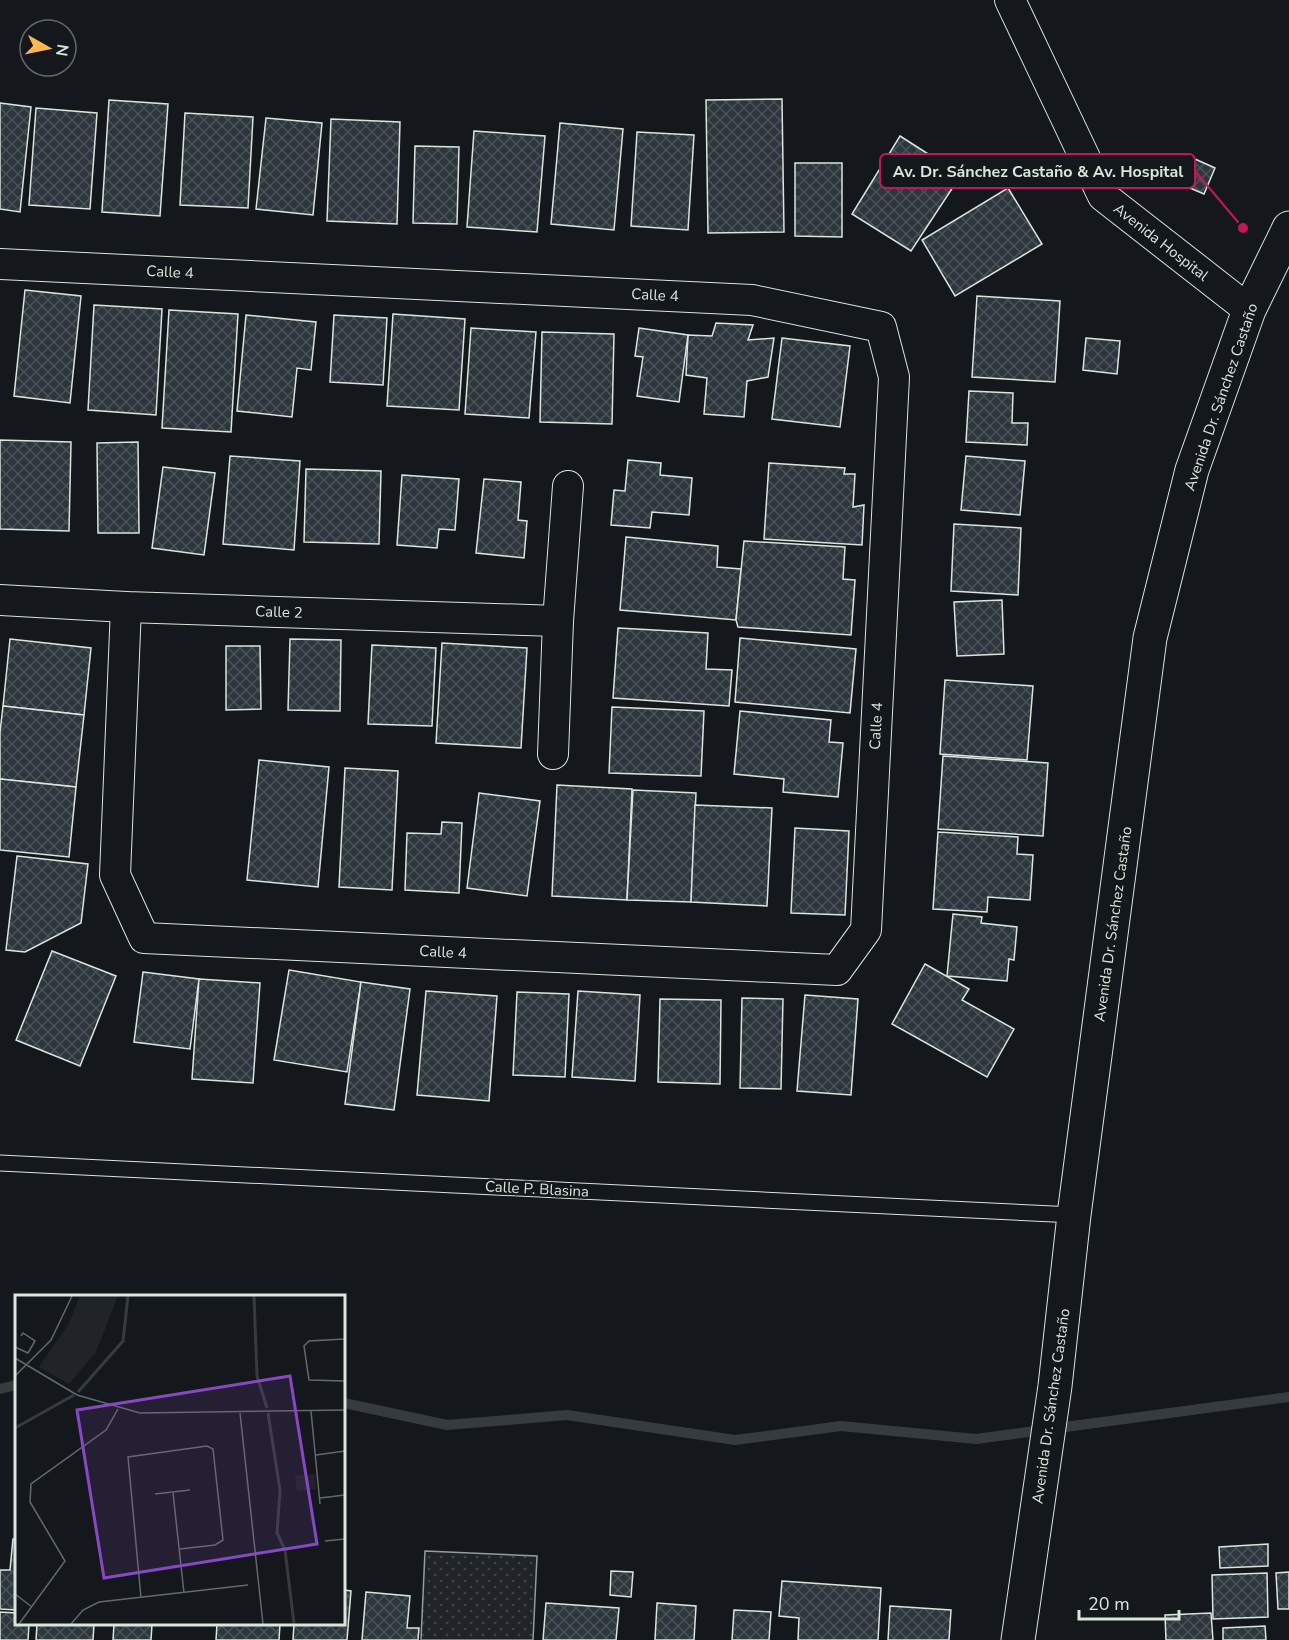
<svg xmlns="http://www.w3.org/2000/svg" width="1289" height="1640" font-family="'Nunito Sans',sans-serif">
  <defs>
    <pattern id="park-dots" width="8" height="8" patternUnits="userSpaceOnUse" patternTransform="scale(1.5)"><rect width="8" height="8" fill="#202428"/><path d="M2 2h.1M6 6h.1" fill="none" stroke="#404447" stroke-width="1.8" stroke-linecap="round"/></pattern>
    <pattern id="building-cross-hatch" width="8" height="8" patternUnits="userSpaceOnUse" patternTransform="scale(1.5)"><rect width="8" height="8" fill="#2c363c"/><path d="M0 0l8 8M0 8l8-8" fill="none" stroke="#4a5358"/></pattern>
  </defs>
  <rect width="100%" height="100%" fill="#14181c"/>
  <polygon fill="url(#park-dots)" stroke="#939e99" stroke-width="1.5" points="425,1551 537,1556 533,1640 421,1640"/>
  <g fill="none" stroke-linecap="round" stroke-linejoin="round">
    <g stroke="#363b3e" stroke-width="10">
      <polyline points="0,1389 16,1385"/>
      <polyline points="344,1403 447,1425 567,1415 735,1440 841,1426 976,1439 1289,1397"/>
    </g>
  </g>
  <g fill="url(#building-cross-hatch)" stroke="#d8e6dc" stroke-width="1.5">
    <polygon points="782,99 784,232 708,233 706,100"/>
    <polygon points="109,100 168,104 160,216 102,212"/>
    <polygon points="0,103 31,107 20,212 0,209"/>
    <polygon points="36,108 97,113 90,209 29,205"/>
    <polygon points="185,113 253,117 248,208 180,205"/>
    <polygon points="266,118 322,123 313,215 256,209"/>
    <polygon points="331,119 400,122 397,224 327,221"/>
    <polygon points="560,123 623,129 614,230 551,224"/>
    <polygon points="474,131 545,136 537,232 467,227"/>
    <polygon points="637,132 694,135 688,230 631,226"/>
    <polygon points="900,136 961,175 911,251 852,214"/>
    <polygon points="415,146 459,147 457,224 413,223"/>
    <polygon points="1195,159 1215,168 1204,194 1183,185"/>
    <polygon points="795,163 842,163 842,237 795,236"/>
    <polygon points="1008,188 1042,244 955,296 922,240"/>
    <polygon points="25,290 81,296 70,403 14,396"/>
    <polygon points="977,296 1060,301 1055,382 972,377"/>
    <polygon points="94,305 162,309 156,415 88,410"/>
    <polygon points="169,310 238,314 231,432 162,428"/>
    <polygon points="393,314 465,319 459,410 387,406"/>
    <polygon points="246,315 316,322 311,370 297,368 292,417 237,411"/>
    <polygon points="334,315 387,318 383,385 330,382"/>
    <polygon points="716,323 753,325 748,340 774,338 768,377 747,381 744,417 704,414 707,378 686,375 688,335 712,336"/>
    <polygon points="471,328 536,332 529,418 465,414"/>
    <polygon points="639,328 688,335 679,402 637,396 643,357 635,356"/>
    <polygon points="542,332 614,334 612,424 540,422"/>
    <polygon points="782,338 850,346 840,427 772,419"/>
    <polygon points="1086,338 1120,341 1117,374 1083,370"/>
    <polygon points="969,391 1013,393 1012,423 1028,423 1027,445 966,442"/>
    <polygon points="0,440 71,442 69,531 0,529"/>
    <polygon points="138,442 139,533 98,533 97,443"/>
    <polygon points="230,456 300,461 294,550 223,544"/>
    <polygon points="966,456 1025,461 1020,515 961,510"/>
    <polygon points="628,460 661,463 660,475 692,478 689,515 652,512 650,528 611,525 614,490 625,491"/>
    <polygon points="769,463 845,468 844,474 855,474 853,507 864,505 862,545 764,539"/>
    <polygon points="163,467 215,473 204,555 152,548"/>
    <polygon points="306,469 381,471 379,544 304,542"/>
    <polygon points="402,475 459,479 455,530 439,529 437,548 397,545"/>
    <polygon points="484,479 521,482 518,520 527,521 524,558 476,553"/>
    <polygon points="954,524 1021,528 1018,595 951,591"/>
    <polygon points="626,537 718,546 717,567 741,569 736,620 620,610"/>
    <polygon points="744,541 845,547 843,579 855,580 851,635 738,627 736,620"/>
    <polygon points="1002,600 1004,654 957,656 954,602"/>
    <polygon points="618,628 708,633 706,669 732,670 729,706 613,698"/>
    <polygon points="740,638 856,649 850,713 735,702"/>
    <polygon points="10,639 91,648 84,715 3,706"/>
    <polygon points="290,639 341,640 340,711 288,710"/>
    <polygon points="442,643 527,648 521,748 436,743"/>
    <polygon points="372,645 436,648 432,726 368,724"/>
    <polygon points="226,646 260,646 261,709 226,710"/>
    <polygon points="945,680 1033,686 1027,760 940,754"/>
    <polygon points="3,706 84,715 76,787 0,779 0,732"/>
    <polygon points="612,707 704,711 701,776 609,773"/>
    <polygon points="740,711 831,720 829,742 843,743 838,797 783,792 784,779 734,774"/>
    <polygon points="943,756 1048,763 1043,836 938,829"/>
    <polygon points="259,760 329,767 318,887 247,880"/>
    <polygon points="345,768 398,771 392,890 339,887"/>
    <polygon points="0,779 76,787 69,857 0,850"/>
    <polygon points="557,785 632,789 627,900 552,896"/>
    <polygon points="633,790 696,793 691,902 627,900"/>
    <polygon points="479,793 540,801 527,896 467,888"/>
    <polygon points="695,805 772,808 767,906 691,902"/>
    <polygon points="442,822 462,823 459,893 405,890 407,833 441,834"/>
    <polygon points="795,828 849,831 845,915 791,913"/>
    <polygon points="938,832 1018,837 1017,854 1033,855 1030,900 988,897 987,912 933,909"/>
    <polygon points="17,856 88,864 81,923 25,952 6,950"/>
    <polygon points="953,914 982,917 981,923 1017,927 1014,960 1009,959 1007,981 947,976"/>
    <polygon points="52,951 116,976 80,1066 16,1040"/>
    <polygon points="925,964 969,989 962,1000 1014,1029 987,1077 892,1024"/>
    <polygon points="289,970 361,982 347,1072 274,1060"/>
    <polygon points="143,972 199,979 190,1049 134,1042"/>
    <polygon points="199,979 260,983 253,1083 192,1079"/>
    <polygon points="361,982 410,989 394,1110 345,1104"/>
    <polygon points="426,991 497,996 489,1101 417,1095"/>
    <polygon points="578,991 640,995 635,1081 572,1077"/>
    <polygon points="517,992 569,994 565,1077 513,1075"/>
    <polygon points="805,995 858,999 851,1095 797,1091"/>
    <polygon points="742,998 783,999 781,1089 740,1088"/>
    <polygon points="660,999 721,1000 720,1084 658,1082"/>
    <polygon points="13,1539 16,1539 16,1610 0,1609 0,1570 10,1570"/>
    <polygon points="1268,1544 1268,1566 1220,1568 1219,1547"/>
    <polygon points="611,1571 633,1572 631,1597 610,1595"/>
    <polygon points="1289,1572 1289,1609 1278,1609 1276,1573"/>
    <polygon points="1267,1573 1268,1617 1213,1619 1212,1575"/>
    <polygon points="782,1581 881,1588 878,1640 798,1640 799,1618 779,1616"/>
    <polygon points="344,1590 351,1591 347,1640 293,1640 294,1624 344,1624"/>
    <polygon points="366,1592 410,1596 407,1628 419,1628 418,1640 362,1640"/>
    <polygon points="546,1603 619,1608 616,1640 543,1640"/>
    <polygon points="657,1603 696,1606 694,1640 655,1640"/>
    <polygon points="890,1606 951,1610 949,1640 888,1640"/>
    <polygon points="734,1610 771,1612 769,1640 732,1640"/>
    <polygon points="0,1612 16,1613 16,1624 29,1624 28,1640 0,1640"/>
    <polygon points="1211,1613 1213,1640 1166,1640 1165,1615"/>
    <polygon points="37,1624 94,1624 93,1640 36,1640"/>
    <polygon points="114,1624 152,1624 151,1640 113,1640"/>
    <polygon points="217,1624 280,1624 279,1640 216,1640"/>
    <polygon points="1265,1626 1266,1640 1223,1640 1223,1628"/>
  </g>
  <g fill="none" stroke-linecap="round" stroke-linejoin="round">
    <g stroke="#d8e6dc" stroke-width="17">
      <polyline id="lane" points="0,1163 1074,1215"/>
    </g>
    <g stroke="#d8e6dc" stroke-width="32">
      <g id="street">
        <polyline points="1010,0 1103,196 1249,310"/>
        <polyline points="0,264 752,300 881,327 894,377 866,930 837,970 144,938 115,875 126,607"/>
        <polyline points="0,600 126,607 558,621"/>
        <polyline points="553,754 558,621 568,486"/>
      </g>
    </g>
    <g stroke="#d8e6dc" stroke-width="35">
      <polyline id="secondary" points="1018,1640 1055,1386 1074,1215 1150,638 1192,470 1249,310 1289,228"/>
    </g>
    <use href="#lane" stroke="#14181c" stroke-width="15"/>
    <use href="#street" stroke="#14181c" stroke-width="30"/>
    <use href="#secondary" stroke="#14181c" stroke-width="33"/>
  </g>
  <g text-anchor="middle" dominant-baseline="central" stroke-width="4.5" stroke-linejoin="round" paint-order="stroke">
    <g font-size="15" fill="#d8e6dc" stroke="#14181c">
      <text transform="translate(1161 242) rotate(38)">Avenida Hospital</text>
      <text transform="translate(170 272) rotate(3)">Calle 4</text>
      <text transform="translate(655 295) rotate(3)">Calle 4</text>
      <text transform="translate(1221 397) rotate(-71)">Avenida Dr. Sánchez Castaño</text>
      <text transform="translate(279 612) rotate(2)">Calle 2</text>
      <text transform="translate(876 726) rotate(-87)">Calle 4</text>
      <text transform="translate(1113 924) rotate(-82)">Avenida Dr. Sánchez Castaño</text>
      <text transform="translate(443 952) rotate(3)">Calle 4</text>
      <text transform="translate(537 1189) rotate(3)">Calle P. Blasina</text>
      <text transform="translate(1051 1406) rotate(-82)">Avenida Dr. Sánchez Castaño</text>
    </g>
  </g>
  <g transform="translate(15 1295)">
    <rect width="330" height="330" fill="#14181c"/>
    <path d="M65,1h38l-22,56 -27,32 -30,-17 29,-42zM300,179l1,15 -19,2 -2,-15z" fill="#202428"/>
    <path fill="none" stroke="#363b3e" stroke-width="3" d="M239,1l3,80 10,32M63,97l45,-51 5,-45M253,118l12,77 -3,43 8,17 9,74M0,133l59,-33"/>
    <path fill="none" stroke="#626a69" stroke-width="1.5" d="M330,44l-36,2 -5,5 5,34 36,1M0,52l13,6 7,-12 -12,-8 -2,3M0,63l62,37 63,18 205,-3M0,81l36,-36 21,-44M296,116l9,93M225,118l23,211M301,160l29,-4M158,198l11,100M140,199l35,-4M305,203l25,-3M310,246l20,-2M0,299l17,13M126,303l-13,-141 79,-11 6,3 10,91 -8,5 -35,4M4,329l46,-63 -35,-59 1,-18 75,-54 12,-21M56,329l12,-14 16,-8 149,-17"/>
    <path fill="#8948c3" fill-opacity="0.15" stroke="#8948c3" stroke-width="3" d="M275,81l27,168 -213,34 -27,-168z"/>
    <rect width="330" height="330" fill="none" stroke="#d8e6dc" stroke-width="3"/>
  </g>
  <path fill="none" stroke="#c2185b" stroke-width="2" d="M1243 228L1195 171"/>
  <circle fill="#c2185b" stroke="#14181c" stroke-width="2" cx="1243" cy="228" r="6"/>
  <rect fill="#14181c" stroke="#c2185b" stroke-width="2" x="880" y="154" width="315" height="34" rx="6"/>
  <g font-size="16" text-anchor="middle" font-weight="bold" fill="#d8e6dc">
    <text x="1038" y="177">Av. Dr. Sánchez Castaño &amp; Av. Hospital</text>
  </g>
  <g transform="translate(48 48) rotate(99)"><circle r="28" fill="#14181c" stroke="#626a69" stroke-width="1.5"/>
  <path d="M0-4.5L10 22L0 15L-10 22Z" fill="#ffb74d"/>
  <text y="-9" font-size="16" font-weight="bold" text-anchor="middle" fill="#d8e6dc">N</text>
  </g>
  <path d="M1079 1610v9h100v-9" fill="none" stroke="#d8e6dc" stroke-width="3"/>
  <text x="1088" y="1610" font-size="18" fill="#d8e6dc" stroke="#14181c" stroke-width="4.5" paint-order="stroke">20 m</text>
</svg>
